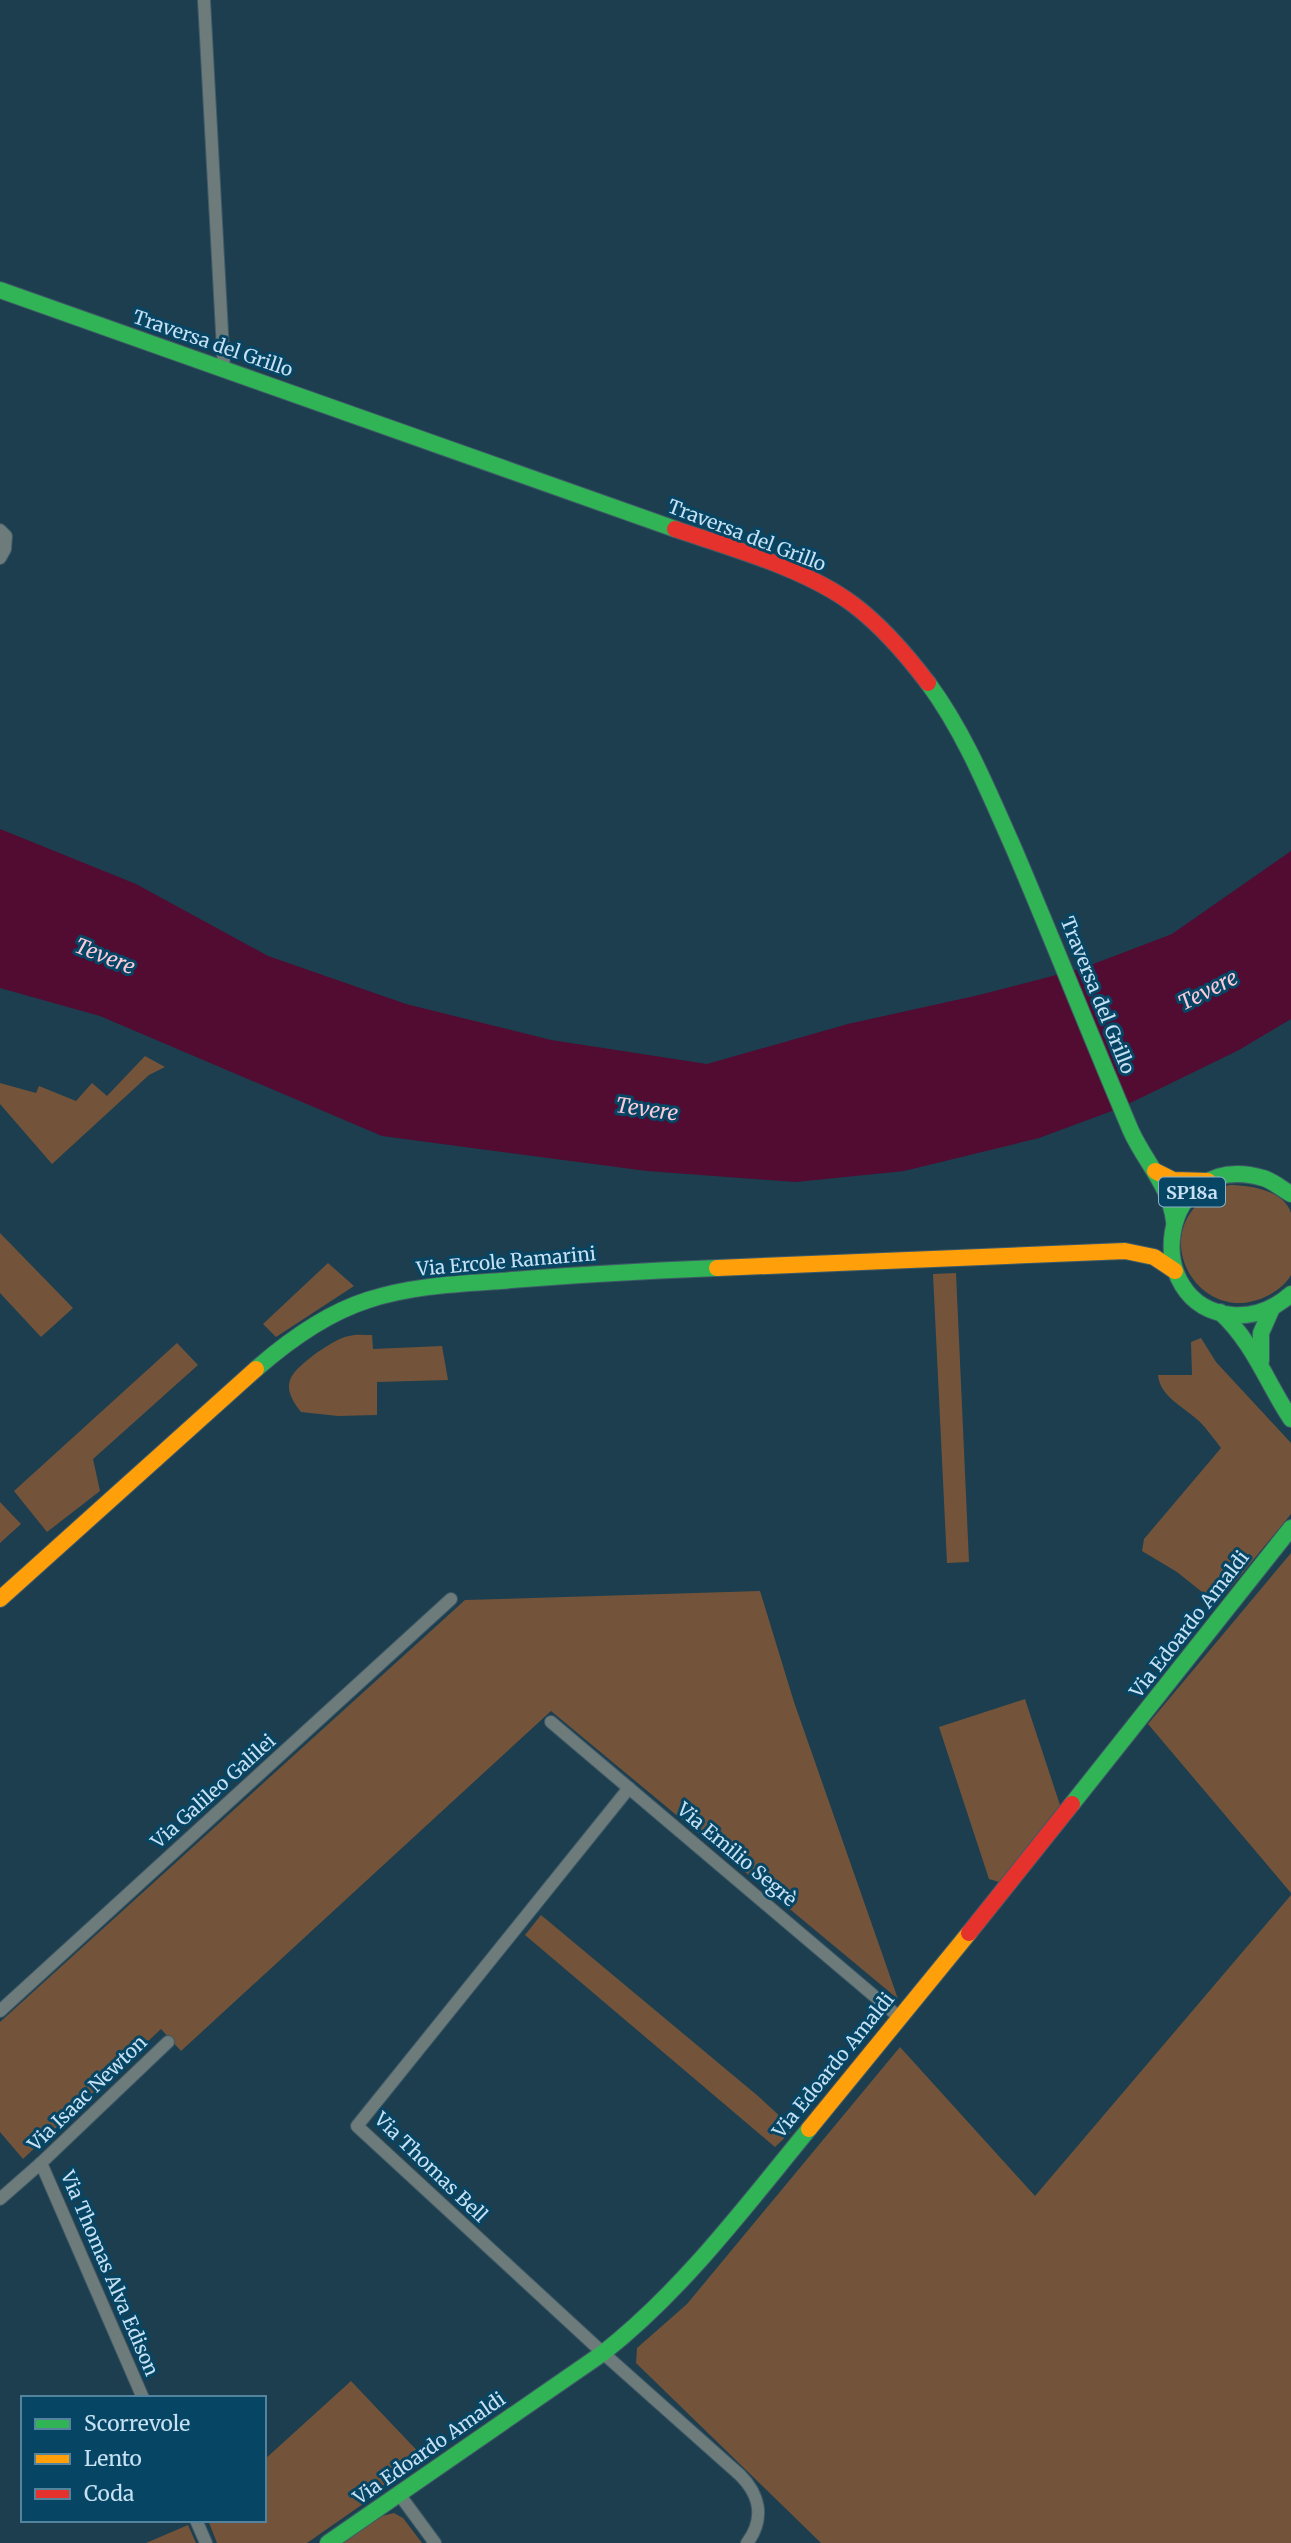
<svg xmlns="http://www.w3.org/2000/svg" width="1291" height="2543" font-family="Merriweather,serif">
  <rect width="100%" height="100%" fill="#1c3e4f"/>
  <g fill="#73543a">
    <polygon points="145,1056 165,1067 149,1075 52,1164 0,1104 0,1083 36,1093 39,1086 76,1101 92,1083 107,1096"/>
    <path d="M1229,1185c20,0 55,5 62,28 0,13 0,47 0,62 -5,9 -14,16 -24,21 -71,36 -132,-76 -38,-111z"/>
    <polygon points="0,1233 73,1308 41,1337 0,1293"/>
    <polygon points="328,1263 354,1286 276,1337 263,1324"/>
    <polygon points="956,1273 969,1562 947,1563 933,1274"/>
    <path d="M372,1335l1,14 69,-3 6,34 -71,2v33l-39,1 -37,-4c-23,-29 -10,-39 14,-58 9,-6 23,-16 34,-18 7,-2 16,-1 23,-1z"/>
    <path d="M1201,1338l15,24 75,81v71l-74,90 -40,-32 -35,-21 2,-12 77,-91c-7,-9 -14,-19 -22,-27 -15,-14 -39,-24 -41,-46h34l-1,-33z"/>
    <polygon points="177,1343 198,1365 93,1459 100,1491 47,1532 14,1491"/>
    <polygon points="0,1502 21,1524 0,1543"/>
    <polygon points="1291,1553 1291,1893 1148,1724"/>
    <polygon points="760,1591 794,1702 898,1999 551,1711 181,2051 161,2029 23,2159 0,2132 0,2022 465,1600"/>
    <polygon points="1025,1699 1060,1805 999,1882 989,1879 939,1727"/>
    <polygon points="1291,1895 1291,2543 821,2543 636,2363 637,2348 687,2304 900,2047 1035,2196"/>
    <polygon points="541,1915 758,2096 794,2129 775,2147 525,1935"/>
    <polygon points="351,2381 426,2460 307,2543 217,2543 208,2520 264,2520 264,2460"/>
    <polygon points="394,2513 403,2518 422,2543 342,2543 382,2516"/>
    <polygon points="188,2525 196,2543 146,2543"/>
  </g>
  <polygon fill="#520b31" points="0,829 136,884 268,956 406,1004 551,1040 707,1064 848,1024 979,995 1083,968 1172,934 1291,851 1291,1019 1239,1050 1120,1108 1039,1138 904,1171 796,1182 647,1171 382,1136 100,1016 0,988"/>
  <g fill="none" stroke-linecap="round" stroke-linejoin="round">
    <g stroke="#3f5a68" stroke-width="14">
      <g id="street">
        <polyline points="204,0 224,369"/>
        <polyline points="0,530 6,536 5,549 0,558"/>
        <polyline points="551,1722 899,2017"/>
        <path d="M629,1788l-272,338 246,227 137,122c20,20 25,44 7,68"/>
        <polyline points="0,2011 451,1599"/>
        <polyline points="41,2163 143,2398"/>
        <polyline points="0,2199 41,2163 168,2042"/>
        <polyline points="399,2494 435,2543"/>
        <polyline points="196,2520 206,2543"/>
      </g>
    </g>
    <g stroke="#3f5a68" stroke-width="18">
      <g id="fast">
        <polyline points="0,290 675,529"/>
        <path d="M928,683c37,50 61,110 86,166 40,94 77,188 117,282 14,31 39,55 43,90"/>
        <path d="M1291,1194c-9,-5 -18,-13 -28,-16 -105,-30 -125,128 -31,137 23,2 42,-6 59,-21"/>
        <path d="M1220,1312c33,30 47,71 71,107"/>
        <polyline points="1261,1361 1261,1333 1272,1308"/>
        <path d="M256,1369c32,-28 71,-56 112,-69 42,-14 88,-16 132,-19 72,-6 145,-10 217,-13"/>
        <polyline points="1072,1804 1291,1528"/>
        <path d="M328,2543l275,-190c80,-63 141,-145 206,-224"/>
      </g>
    </g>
    <g stroke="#3f5a68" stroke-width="18">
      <g id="slow">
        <polyline points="1155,1171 1173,1180 1208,1181"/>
        <polyline points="717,1268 1125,1251 1154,1257 1175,1271"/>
        <polyline points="0,1599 256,1369"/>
        <polyline points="809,2129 969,1933"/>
      </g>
    </g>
    <g stroke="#3f5a68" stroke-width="18">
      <g id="jam">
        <path d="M675,529c56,19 132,40 179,76 29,22 52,49 74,78"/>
        <polyline points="969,1933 1072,1804"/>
      </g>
    </g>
    <use href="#street" stroke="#6d7b7b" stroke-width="12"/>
    <use href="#fast" stroke="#30b455" stroke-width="16"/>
    <use href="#slow" stroke="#ff9f0a" stroke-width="16"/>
    <use href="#jam" stroke="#e5322d" stroke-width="16"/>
  </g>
  <g text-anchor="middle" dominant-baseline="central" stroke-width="6" stroke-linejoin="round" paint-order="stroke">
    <rect fill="#074564" stroke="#8cb2c8" stroke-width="2" x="1159" y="1177.5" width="66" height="29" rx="5"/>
    <g font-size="18" font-weight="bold" fill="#c5e1f3">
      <text x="1192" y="1192">SP18a</text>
    </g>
    <g font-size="19" fill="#c5e1f3" stroke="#074564">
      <text transform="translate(213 343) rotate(19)">Traversa del Grillo</text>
      <text transform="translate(747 535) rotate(21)">Traversa del Grillo</text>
      <text transform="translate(1098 995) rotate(68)">Traversa del Grillo</text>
      <text transform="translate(506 1261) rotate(-5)">Via Ercole Ramarini</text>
      <text transform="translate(1189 1624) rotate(-52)">Via Edoardo Amaldi</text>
      <text transform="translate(213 1791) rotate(-42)">Via Galileo Galilei</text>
      <text transform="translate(737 1854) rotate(40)">Via Emilio Segrè</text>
      <text transform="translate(833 2065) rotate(-51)">Via Edoardo Amaldi</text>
      <text transform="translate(87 2093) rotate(-44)">Via Isaac Newton</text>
      <text transform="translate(431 2167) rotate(44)">Via Thomas Bell</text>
      <text transform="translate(110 2273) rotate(67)">Via Thomas Alva Edison</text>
      <text transform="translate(429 2448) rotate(-35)">Via Edoardo Amaldi</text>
    </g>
    <g font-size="21" font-style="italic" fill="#fccbda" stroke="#074564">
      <text transform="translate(105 956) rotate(22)">Tevere</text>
      <text transform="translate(1208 990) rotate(-27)">Tevere</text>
      <text transform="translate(647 1109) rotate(8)">Tevere</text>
    </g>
  </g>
  <rect x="21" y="2396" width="245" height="126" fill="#074564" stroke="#53839d" stroke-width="2"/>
  <rect x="35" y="2419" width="35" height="10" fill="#30b455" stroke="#53839d" stroke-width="2"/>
  <text x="84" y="2431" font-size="21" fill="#c5e1f3">Scorrevole</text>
  <rect x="35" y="2454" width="35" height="10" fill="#ff9f0a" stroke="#53839d" stroke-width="2"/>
  <text x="84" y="2466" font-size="21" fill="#c5e1f3">Lento</text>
  <rect x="35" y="2489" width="35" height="10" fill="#e5322d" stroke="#53839d" stroke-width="2"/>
  <text x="84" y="2501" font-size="21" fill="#c5e1f3">Coda</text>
</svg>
